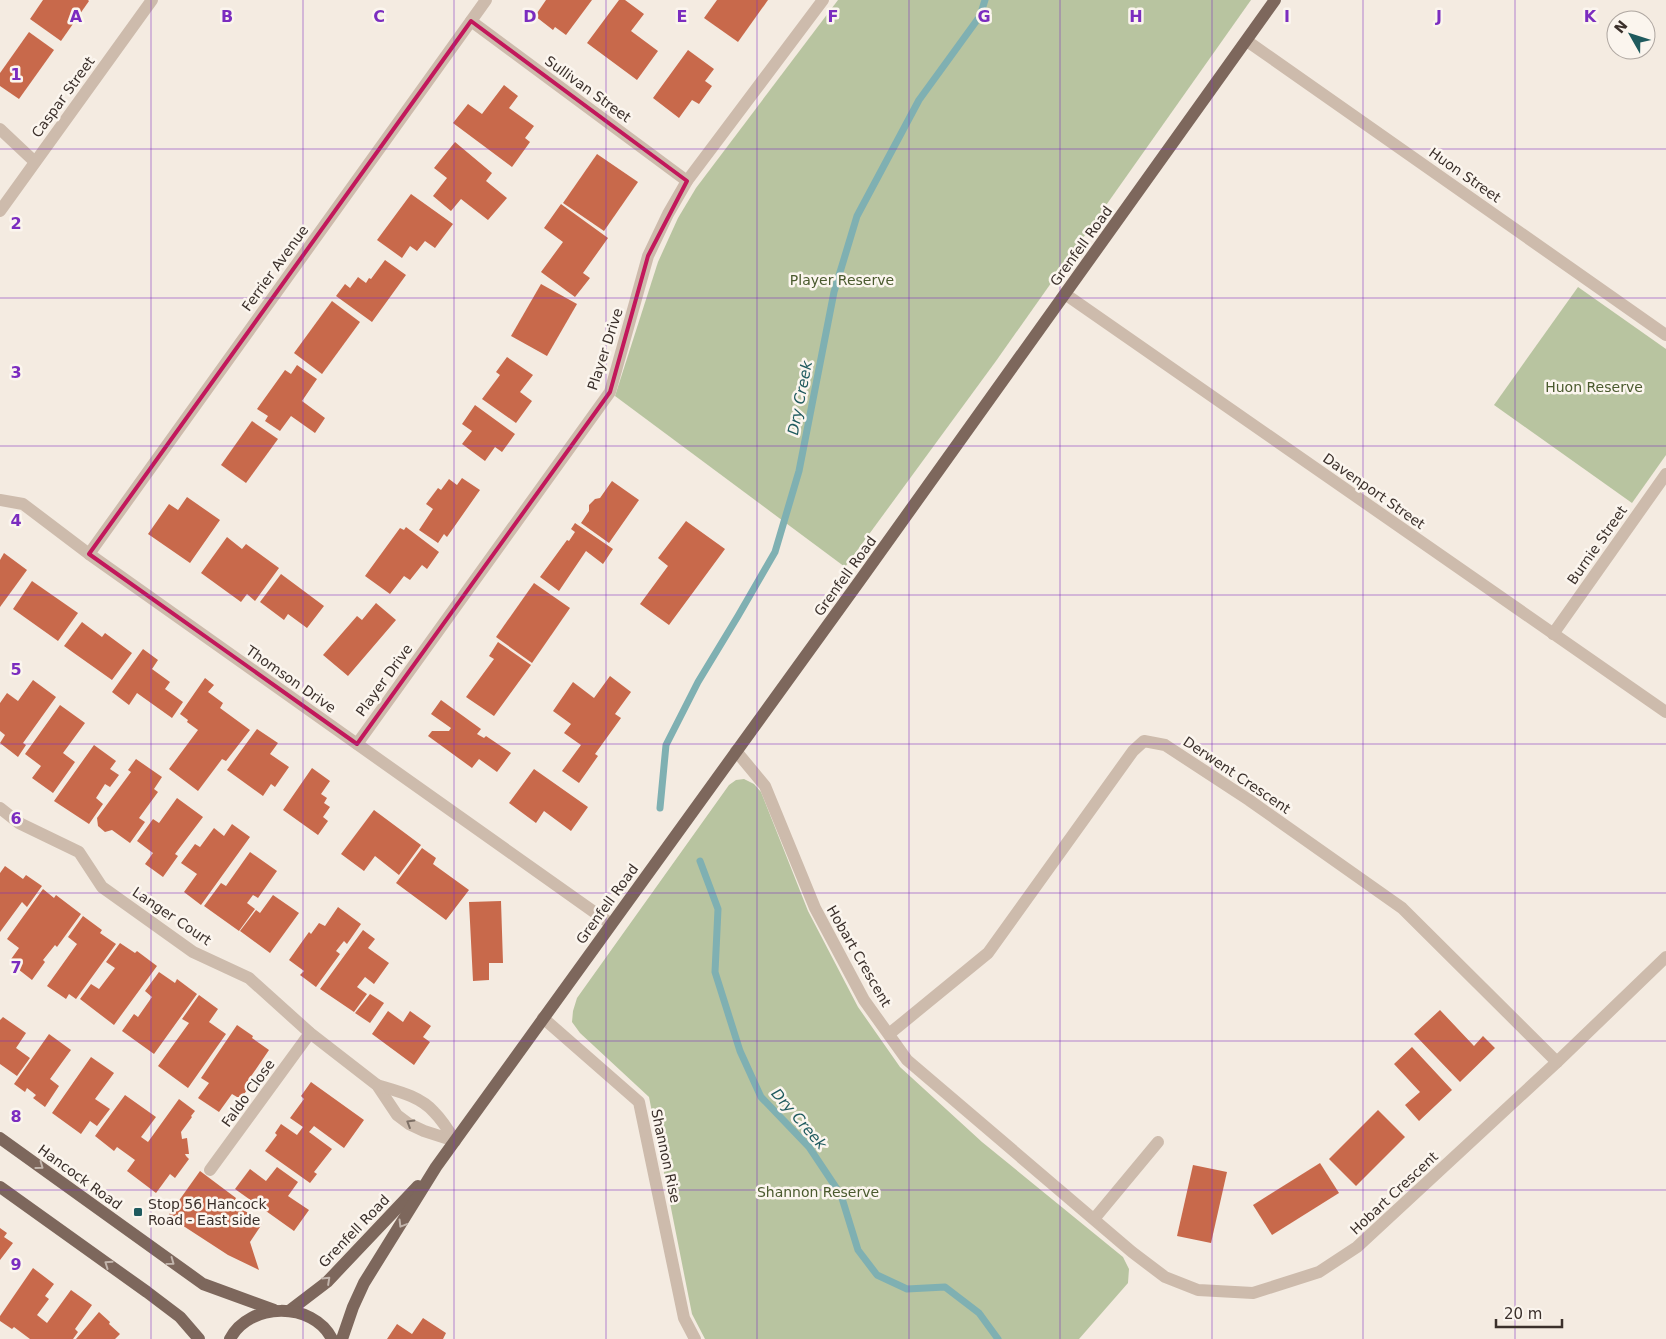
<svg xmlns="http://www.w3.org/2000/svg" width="1666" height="1339" font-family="'DejaVu Sans',sans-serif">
  <rect width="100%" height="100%" fill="#f4ebe1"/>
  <g fill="#b8c4a0">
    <polygon points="838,0 1251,0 996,361 845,567 615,396 658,262 678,218 696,188"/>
    <polygon points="1578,287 1666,349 1666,455 1632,503 1494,405"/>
    <polygon points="744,779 754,784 761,792 808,911 858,1007 900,1067 982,1142 1123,1257 1129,1269 1128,1283 1079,1339 705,1339 692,1314 649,1097 580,1033 572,1022 573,1011 577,998 729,785 736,780"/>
  </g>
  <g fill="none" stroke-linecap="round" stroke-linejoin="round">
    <g stroke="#7fb0b2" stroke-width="7">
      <polyline points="660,808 666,745 698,682 738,616 775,552 799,471 834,292 857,216 919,100 980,16 985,0"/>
      <polyline points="700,861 718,909 715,972 740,1051 761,1097 809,1147 841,1195 858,1250 877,1275 907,1289 945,1287 979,1313 998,1339"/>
    </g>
  </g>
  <g fill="#c8694b">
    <polygon points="43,0 88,0 89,1 61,41 30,19"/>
    <polygon points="546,0 592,0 566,35 555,27 553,30 535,16"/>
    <polygon points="619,0 625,0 644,14 631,31 658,51 637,80 587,43"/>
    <polygon points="717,0 768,0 738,42 704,18"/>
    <polygon points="29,32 54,50 19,99 0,86 0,73"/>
    <polygon points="688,50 714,69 705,81 712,86 699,104 692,100 679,118 653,98"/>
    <polygon points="504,85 518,96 509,108 534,126 525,138 530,142 512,167 453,123 468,104 482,114"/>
    <polygon points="455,142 492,173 486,181 507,198 488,220 461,199 451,211 433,196 447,178 434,168"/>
    <polygon points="597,154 638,182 604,231 563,203"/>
    <polygon points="411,194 453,224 435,248 425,241 417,251 410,246 402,258 377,240"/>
    <polygon points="561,204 608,238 583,273 590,278 575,297 541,272 563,242 544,228"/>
    <polygon points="385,260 406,275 372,322 336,296 345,284 350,288 358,277 366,283 369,278 371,279"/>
    <polygon points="541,284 577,304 547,356 511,336"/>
    <polygon points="332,301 360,322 322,374 294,353"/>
    <polygon points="507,357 533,375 520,392 532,401 516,423 482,399 500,375 496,372"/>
    <polygon points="297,365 317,379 302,401 325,418 315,433 291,416 280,431 265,421 268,416 257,409 285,370 291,374"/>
    <polygon points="475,405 515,434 502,452 495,447 485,461 462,444 472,431 462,424"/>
    <polygon points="252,421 278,439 246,483 221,465"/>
    <polygon points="462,478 480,490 447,537 444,534 438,543 419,530 433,509 426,504 438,488 441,490 449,479 457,485"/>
    <polygon points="612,481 639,500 609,543 581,523 589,511 589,505 595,499 600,498"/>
    <polygon points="187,497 220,520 190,563 148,534 169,504 178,510"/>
    <polygon points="686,521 725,549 669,625 640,604 668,566 658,558"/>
    <polygon points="575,523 613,549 603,564 586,551 559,591 540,577 567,540 569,541 575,532 571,529"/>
    <polygon points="406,527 439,552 427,569 422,565 410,580 404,576 390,594 365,576 400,528 404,530"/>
    <polygon points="227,537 242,549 246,544 279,568 255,601 247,594 241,602 201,573"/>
    <polygon points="4,553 27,570 0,607 0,560"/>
    <polygon points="281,574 324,606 307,628 288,614 284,620 260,602"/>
    <polygon points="32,581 78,613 58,641 13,609"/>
    <polygon points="534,583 570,608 532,663 496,637"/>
    <polygon points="376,603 396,620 348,676 323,655 357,616 362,620"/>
    <polygon points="82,622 102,637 105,633 132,653 112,680 64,646"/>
    <polygon points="498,642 531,665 494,716 466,697 494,659 489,656"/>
    <polygon points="143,649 158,660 152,669 170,682 165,689 183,702 172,718 137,693 129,705 112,692"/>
    <polygon points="610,676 631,692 615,714 621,718 595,754 598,756 579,783 562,771 581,745 564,733 571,724 553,711 573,682 594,698"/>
    <polygon points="205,678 214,685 208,692 223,703 220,708 250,730 226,761 222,759 198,791 169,769 198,730 187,722 188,720 180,714"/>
    <polygon points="33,680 56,697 23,743 26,745 18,757 0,743 5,735 0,731 0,703 7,693 18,701"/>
    <polygon points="441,700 481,729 477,734 484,738 486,736 511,753 497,772 479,759 472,768 428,736 432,731 449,731 451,728 431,714"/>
    <polygon points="60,705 85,723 63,753 75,762 53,793 32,778 41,766 25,754"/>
    <polygon points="257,729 278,743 270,754 289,767 275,787 271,784 263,796 227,770"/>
    <polygon points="94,745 116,761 110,769 119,775 110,787 105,784 96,798 103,804 89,824 54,801"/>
    <polygon points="136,759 162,777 154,789 158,792 139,818 145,822 130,843 112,830 105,832 98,826 97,818 131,772 128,770"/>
    <polygon points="312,768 330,781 321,794 327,798 324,803 330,807 323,817 328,821 318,835 283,810"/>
    <polygon points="534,769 588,807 571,831 544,811 536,823 509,803"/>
    <polygon points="177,798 203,817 175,854 178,856 163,877 145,864 153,853 137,841 153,819 159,823"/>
    <polygon points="374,810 421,845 399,875 375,856 364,871 341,854"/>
    <polygon points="232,824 250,837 201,905 184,892 197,874 181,863 195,844 200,847 214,828 224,836"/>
    <polygon points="422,848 436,858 433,864 469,890 446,920 396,883"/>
    <polygon points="250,852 277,871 258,898 253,895 247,903 255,909 239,931 204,906 221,883 226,886"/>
    <polygon points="5,866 23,879 26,875 42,886 27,907 22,902 0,932 0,873"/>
    <polygon points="43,889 54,898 56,895 81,914 57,947 55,945 43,960 45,962 32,980 9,962 19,948 7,939"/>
    <polygon points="273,895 299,913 270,953 240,931 256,910 260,913"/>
    <polygon points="501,901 503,963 489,963 489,980 473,981 469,902"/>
    <polygon points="338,907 361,924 347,944 344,941 336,951 340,954 316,987 300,975 304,971 289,960 309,932 311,934 319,923 325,926"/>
    <polygon points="83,916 102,930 100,933 116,944 76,999 69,994 66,999 47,986 77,944 68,937"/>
    <polygon points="363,930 375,939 368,948 389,963 374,984 365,977 357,987 367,994 354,1012 320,989"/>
    <polygon points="120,943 135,953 137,951 157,966 114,1025 80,999 91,984 99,989 115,968 106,962"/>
    <polygon points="159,972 175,983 177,979 197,994 154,1054 122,1031 134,1014 138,1017 152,997 145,991"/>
    <polygon points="370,994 384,1003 370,1023 355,1013"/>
    <polygon points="199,995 218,1009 209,1022 226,1034 188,1088 158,1066 189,1023 182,1019"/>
    <polygon points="1440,1010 1474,1046 1483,1036 1495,1048 1460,1082 1414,1034"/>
    <polygon points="388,1011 403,1022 410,1011 431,1026 423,1037 430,1042 414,1065 372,1034"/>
    <polygon points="3,1017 26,1033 16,1048 30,1058 17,1076 0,1064 0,1020"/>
    <polygon points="237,1025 253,1036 252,1038 269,1050 245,1085 249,1087 242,1097 237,1097 232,1094 219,1112 198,1098 209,1083 201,1078"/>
    <polygon points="49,1034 71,1050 50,1079 59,1086 45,1107 33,1098 36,1095 27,1088 25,1092 14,1084"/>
    <polygon points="1412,1047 1452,1090 1419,1121 1405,1105 1420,1092 1394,1064"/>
    <polygon points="91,1057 114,1073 95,1099 110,1109 97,1126 90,1121 81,1134 52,1113"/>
    <polygon points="311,1082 364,1120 344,1148 314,1126 309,1132 332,1149 314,1172 317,1174 310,1183 265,1151 277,1135 275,1133 281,1124 297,1135 303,1127 290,1118 304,1099 301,1096"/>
    <polygon points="125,1095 156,1117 141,1137 148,1142 179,1099 195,1111 191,1116 192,1117 181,1132 182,1139 187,1138 189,1154 185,1154 186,1156 189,1159 175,1178 170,1174 156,1193 127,1171 135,1160 117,1147 114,1151 95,1136"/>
    <polygon points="1378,1110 1405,1137 1356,1186 1329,1159"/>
    <polygon points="1320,1163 1339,1193 1272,1235 1253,1205"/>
    <polygon points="1193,1165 1227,1172 1211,1243 1177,1236"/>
    <polygon points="277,1167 298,1182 288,1196 309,1210 294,1231 235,1189 250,1169 266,1181"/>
    <polygon points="200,1171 236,1198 234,1202 262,1224 250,1242 259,1270 228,1255 168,1216"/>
    <polygon points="0,1228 7,1233 4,1237 13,1243 0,1260"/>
    <polygon points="33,1268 54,1284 45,1296 49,1299 37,1315 47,1323 71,1290 92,1305 75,1329 78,1332 73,1339 30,1339 14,1327 12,1329 0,1321 0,1316"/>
    <polygon points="99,1312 110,1322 109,1324 120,1334 115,1339 76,1339"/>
    <polygon points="423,1318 446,1333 443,1339 387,1339 397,1324 412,1334"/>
  </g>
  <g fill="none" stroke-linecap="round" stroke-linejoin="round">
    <g stroke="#cdbbac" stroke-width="12">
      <polyline points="471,21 687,181"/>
      <polyline points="1247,41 1666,335"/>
      <polyline points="0,129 35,162"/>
      <polyline points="0,211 152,0"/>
      <polyline points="1065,294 1666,712"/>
      <polyline points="0,500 23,504 89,554 611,924"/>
      <polyline points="89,554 486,0"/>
      <polyline points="1553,634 1666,474"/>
      <polyline points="357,744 610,392 648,256 668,214 687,181 823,0"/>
      <polyline points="736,751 765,786 815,908 864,1000 907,1060 1132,1252 1165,1277 1198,1290 1253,1293 1319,1272 1357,1247 1557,1062 1666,957"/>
      <polyline points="0,808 19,823 79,852 102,887 193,952 249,978 310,1033 377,1085 397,1115 409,1124 424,1131 455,1141"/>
      <polyline points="543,1018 639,1102 684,1318 695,1339"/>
      <polyline points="889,1034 988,953 1133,751 1144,741 1165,745 1249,800 1402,908 1557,1062"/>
      <path d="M377,1085c20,6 43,11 57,27 8,8 15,19 21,29"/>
      <polyline points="210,1170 310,1033"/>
      <polyline points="1094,1219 1158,1142"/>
    </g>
    <g stroke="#7d675c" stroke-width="12">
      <polyline points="0,1138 203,1284 274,1310"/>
      <polyline points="0,1187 147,1292 180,1317 199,1339"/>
      <polyline points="289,1311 327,1282 418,1186"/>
      <path d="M230,1339c19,-37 83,-38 102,0"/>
      <polyline points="342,1339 353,1307 364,1283 436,1167 861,579 1275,0"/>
    </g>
  </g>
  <defs><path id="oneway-chevron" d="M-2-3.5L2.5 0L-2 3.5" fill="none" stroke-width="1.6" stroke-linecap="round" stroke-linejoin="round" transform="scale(1.25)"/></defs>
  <use stroke="#7d6f65" href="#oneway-chevron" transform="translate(410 1123) rotate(-149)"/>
  <g stroke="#c2b5ac">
    <use href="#oneway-chevron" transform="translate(40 1166) rotate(36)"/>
    <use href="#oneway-chevron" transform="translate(402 1224) rotate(121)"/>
    <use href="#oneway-chevron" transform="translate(171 1262) rotate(36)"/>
    <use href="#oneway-chevron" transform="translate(108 1264) rotate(-145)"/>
    <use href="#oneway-chevron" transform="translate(327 1280) rotate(-43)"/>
  </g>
  <path fill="none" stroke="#c2185b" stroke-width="4" stroke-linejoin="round" d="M471,21l216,160 -39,75 -38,136 -253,352 -268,-190z"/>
  <path fill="none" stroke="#7b2cbf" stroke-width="1" stroke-opacity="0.55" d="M151,0v1339M303,0v1339M454,0v1339M606,0v1339M757,0v1339M909,0v1339M1060,0v1339M1212,0v1339M1363,0v1339M1515,0v1339M0,149h1666M0,298h1666M0,446h1666M0,595h1666M0,744h1666M0,893h1666M0,1041h1666M0,1190h1666"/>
  <rect fill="#1f5a5e" stroke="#fbf5ee" stroke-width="2" x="133" y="1207" width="10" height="10" rx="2.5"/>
  <g text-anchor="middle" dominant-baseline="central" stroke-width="5" stroke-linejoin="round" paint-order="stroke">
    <g font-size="14" fill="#3b302b" stroke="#fbf5ee">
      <text transform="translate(588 89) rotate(36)">Sullivan Street</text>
      <text transform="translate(63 97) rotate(-54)">Caspar Street</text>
      <text transform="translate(1465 175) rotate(35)">Huon Street</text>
      <text transform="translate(1081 246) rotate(-54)">Grenfell Road</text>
      <text transform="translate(275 268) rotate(-54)">Ferrier Avenue</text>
      <text transform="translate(605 349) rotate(-72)">Player Drive</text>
      <text transform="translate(1374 491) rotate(35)">Davenport Street</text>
      <text transform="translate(1597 545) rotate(-55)">Burnie Street</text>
      <text transform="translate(845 576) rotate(-54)">Grenfell Road</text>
      <text transform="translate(291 679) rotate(35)">Thomson Drive</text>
      <text transform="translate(384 680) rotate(-54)">Player Drive</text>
      <text transform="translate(1237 775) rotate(34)">Derwent Crescent</text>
      <text transform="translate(607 904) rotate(-54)">Grenfell Road</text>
      <text transform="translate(172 916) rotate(34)">Langer Court</text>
      <text transform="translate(859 956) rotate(60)">Hobart Crescent</text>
      <text transform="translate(248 1093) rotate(-54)">Faldo Close</text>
      <text transform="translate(666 1156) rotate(78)">Shannon Rise</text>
      <text transform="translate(80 1177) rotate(36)">Hancock Road</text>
      <text transform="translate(1394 1193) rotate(-43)">Hobart Crescent</text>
      <text transform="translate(354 1231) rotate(-46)">Grenfell Road</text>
    </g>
    <g font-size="14" fill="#4a5a2e" stroke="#fbf5ee">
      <text x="842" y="280">Player Reserve</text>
      <text x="1594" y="387">Huon Reserve</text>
      <text x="818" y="1192">Shannon Reserve</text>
    </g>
    <g font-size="14" fill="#3b302b" stroke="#fbf5ee" text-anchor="start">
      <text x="148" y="1204">Stop 56 Hancock<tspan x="148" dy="16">Road - East side</tspan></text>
    </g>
    <g font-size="15" font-style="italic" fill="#1f5a5e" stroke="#fbf5ee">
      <text transform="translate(800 398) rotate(-79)">Dry Creek</text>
      <text transform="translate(799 1119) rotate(49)">Dry Creek</text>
    </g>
  </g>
  <g font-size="16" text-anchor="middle" font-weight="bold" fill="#7b2cbf" stroke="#fbf5ee" stroke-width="5" stroke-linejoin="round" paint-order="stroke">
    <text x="76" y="22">A</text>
    <text x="227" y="22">B</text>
    <text x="379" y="22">C</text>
    <text x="530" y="22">D</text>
    <text x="682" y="22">E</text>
    <text x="833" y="22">F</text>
    <text x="984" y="22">G</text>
    <text x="1136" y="22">H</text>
    <text x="1287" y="22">I</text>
    <text x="1439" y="22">J</text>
    <text x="1590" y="22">K</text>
    <text x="16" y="80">1</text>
    <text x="16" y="229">2</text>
    <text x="16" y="378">3</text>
    <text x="16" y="526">4</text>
    <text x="16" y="675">5</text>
    <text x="16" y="824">6</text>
    <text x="16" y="973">7</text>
    <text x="16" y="1122">8</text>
    <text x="16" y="1270">9</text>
  </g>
  <g transform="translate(1631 35) rotate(309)"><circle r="24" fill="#fbf5ee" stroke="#aea6a0"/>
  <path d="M0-4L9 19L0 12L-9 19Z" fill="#1f5a5e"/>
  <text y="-8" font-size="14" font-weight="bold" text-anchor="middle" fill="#3b302b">N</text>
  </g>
  <path d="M1496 1319v8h66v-8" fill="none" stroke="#3b302b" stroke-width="2.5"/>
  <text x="1504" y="1319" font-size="15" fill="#3b302b" stroke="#fbf5ee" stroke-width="4" paint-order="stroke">20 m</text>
</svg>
